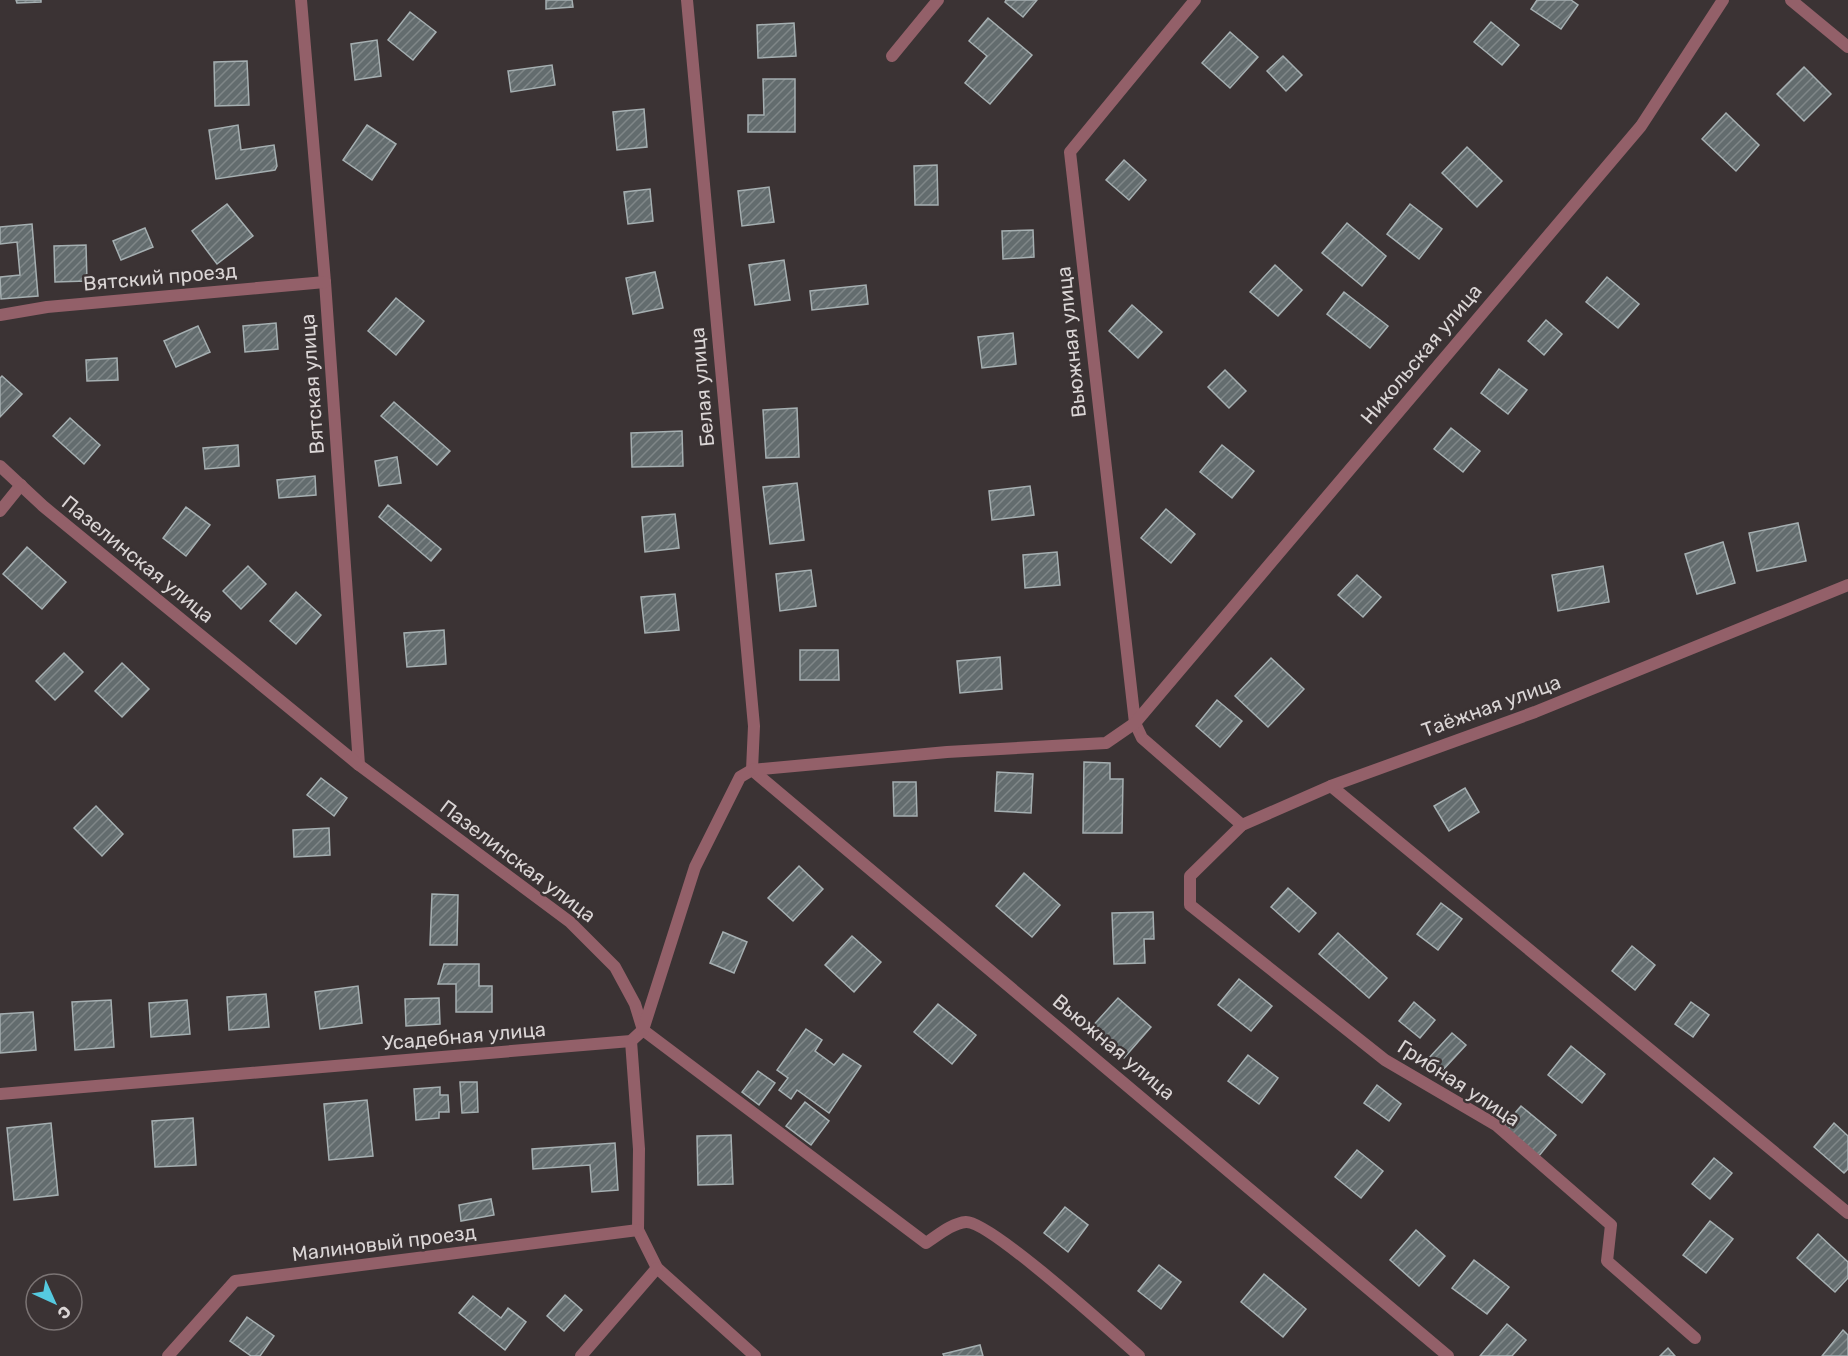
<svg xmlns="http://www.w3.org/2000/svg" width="1848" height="1356" font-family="Rubik,sans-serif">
  <defs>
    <pattern id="building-hatch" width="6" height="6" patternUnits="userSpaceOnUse" patternTransform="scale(1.5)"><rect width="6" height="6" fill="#636c6e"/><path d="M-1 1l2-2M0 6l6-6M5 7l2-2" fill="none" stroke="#808788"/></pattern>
  </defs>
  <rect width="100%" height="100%" fill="#3b3334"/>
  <g fill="url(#building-hatch)" stroke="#a5afb1" stroke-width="1.5">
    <polygon points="16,0 41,0 41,2 17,3"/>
    <polygon points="546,0 572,0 573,7 546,9"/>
    <polygon points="1006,0 1037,0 1023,17 1005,2"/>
    <polygon points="1537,0 1571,0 1578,5 1561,29 1531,9"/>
    <polygon points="410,12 436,32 413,60 388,40"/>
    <polygon points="988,18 1032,55 990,104 965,83 987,56 969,41"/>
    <polygon points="1491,22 1519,45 1502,65 1474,42"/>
    <polygon points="794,23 796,56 758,58 757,25"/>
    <polygon points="1230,32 1258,57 1230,88 1202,63"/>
    <polygon points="377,40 381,76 355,80 351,44"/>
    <polygon points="1283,56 1302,75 1286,91 1267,71"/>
    <polygon points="247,61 249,105 215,106 214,62"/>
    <polygon points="552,65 555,85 511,92 508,71"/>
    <polygon points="1804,67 1831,94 1804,121 1777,94"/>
    <polygon points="763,79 795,79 795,132 748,132 748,115 764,115"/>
    <polygon points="644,109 647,147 617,150 613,112"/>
    <polygon points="1726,113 1759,145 1736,171 1702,139"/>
    <polygon points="238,125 241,150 274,145 277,166 275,170 216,179 209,130"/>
    <polygon points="367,125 396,144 372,180 343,160"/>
    <polygon points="1467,147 1502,181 1477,207 1442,173"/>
    <polygon points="1124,160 1146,180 1129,200 1106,180"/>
    <polygon points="937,165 938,205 915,205 914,166"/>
    <polygon points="769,187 774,222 742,226 738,191"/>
    <polygon points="650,189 653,221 628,224 624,192"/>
    <polygon points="227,204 253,236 217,264 192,231"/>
    <polygon points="1410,204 1442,229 1419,259 1387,234"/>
    <polygon points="1347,223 1386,256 1362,286 1322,253"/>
    <polygon points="32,224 38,296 1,299 0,277 20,275 17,242 0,244 0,227"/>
    <polygon points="145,228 153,247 121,260 113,241"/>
    <polygon points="1033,230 1034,257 1003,259 1002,231"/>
    <polygon points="86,245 87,281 55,282 54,246"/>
    <polygon points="784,260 790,300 755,305 749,265"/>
    <polygon points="1275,265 1302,290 1278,316 1250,292"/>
    <polygon points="655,272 663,308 633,314 626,278"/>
    <polygon points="1607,277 1639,304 1618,328 1586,302"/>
    <polygon points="866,285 868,304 812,310 810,291"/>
    <polygon points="1344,292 1388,326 1370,348 1327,314"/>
    <polygon points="396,298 424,321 396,355 368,331"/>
    <polygon points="1132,305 1162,332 1138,358 1109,331"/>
    <polygon points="1546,320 1562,334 1544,355 1528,341"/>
    <polygon points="276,323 278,349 245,352 243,326"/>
    <polygon points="198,326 210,352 176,367 164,341"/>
    <polygon points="1013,333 1016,364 982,368 978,337"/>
    <polygon points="117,358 118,380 87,381 86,360"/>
    <polygon points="1499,369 1527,390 1508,414 1481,393"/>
    <polygon points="1225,370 1246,391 1229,408 1208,387"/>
    <polygon points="2,376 22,394 0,417 0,378"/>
    <polygon points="394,402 450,451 437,465 381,416"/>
    <polygon points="797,408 799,457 766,458 763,410"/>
    <polygon points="70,418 100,445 84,464 53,436"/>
    <polygon points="1451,428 1480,451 1463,472 1434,449"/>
    <polygon points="682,431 683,466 632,467 631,433"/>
    <polygon points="238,445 239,466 205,469 203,448"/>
    <polygon points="1222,445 1254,471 1232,498 1200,472"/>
    <polygon points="397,457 401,483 379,486 375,461"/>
    <polygon points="315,476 316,495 279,498 277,480"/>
    <polygon points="797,483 804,540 770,544 763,487"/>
    <polygon points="1030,486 1034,515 992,520 989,491"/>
    <polygon points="388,505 441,549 431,561 379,517"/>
    <polygon points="186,507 210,525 186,556 163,538"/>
    <polygon points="1166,509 1195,534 1171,563 1141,538"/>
    <polygon points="675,514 679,548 645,552 642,517"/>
    <polygon points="1798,523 1806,561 1757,571 1749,533"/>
    <polygon points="1723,542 1735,583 1697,594 1685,554"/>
    <polygon points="27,547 66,582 42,609 3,574"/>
    <polygon points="1057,552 1060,585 1025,588 1023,555"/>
    <polygon points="248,566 266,584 241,609 223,591"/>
    <polygon points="1603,566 1609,602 1558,611 1552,575"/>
    <polygon points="811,570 816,606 780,611 776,574"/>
    <polygon points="1357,575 1381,597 1363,617 1338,595"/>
    <polygon points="296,592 321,615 296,644 270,621"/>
    <polygon points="675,594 679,630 645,633 641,597"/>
    <polygon points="444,630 446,664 407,667 404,633"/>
    <polygon points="800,650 838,650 839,680 800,680"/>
    <polygon points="64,653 83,672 55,700 36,681"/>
    <polygon points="1000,657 1002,689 960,693 957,661"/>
    <polygon points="1271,658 1304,689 1268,727 1235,696"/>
    <polygon points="122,663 149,689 122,717 95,691"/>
    <polygon points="1217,700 1242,721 1220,747 1196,726"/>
    <polygon points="1084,762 1110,763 1110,779 1123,779 1122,833 1083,833"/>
    <polygon points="997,772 1033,774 1031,813 995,811"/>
    <polygon points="321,778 347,798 334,816 307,795"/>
    <polygon points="893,782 916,782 917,816 894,816"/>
    <polygon points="1465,788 1479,812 1449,831 1434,806"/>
    <polygon points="96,806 123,834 102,856 74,828"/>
    <polygon points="329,828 330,855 294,857 293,830"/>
    <polygon points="799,866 823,889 793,921 768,898"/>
    <polygon points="1024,873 1060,905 1032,937 996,906"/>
    <polygon points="1288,888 1316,913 1299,932 1271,907"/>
    <polygon points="432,894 458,895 457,945 430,945"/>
    <polygon points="1441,903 1462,919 1438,950 1417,934"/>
    <polygon points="1153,912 1154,939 1144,939 1145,963 1114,964 1112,913"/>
    <polygon points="723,932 747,942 734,973 710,963"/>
    <polygon points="1338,933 1387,978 1369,998 1319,954"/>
    <polygon points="852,936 881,962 854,992 825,965"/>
    <polygon points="1632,946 1655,965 1635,990 1612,971"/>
    <polygon points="444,964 479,964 479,986 492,986 492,1012 456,1012 456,984 438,984"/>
    <polygon points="1239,979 1272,1006 1251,1031 1218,1005"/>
    <polygon points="358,986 362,1023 320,1029 315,992"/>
    <polygon points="266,994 269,1027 229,1030 227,997"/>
    <polygon points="439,998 440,1024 406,1026 405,999"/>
    <polygon points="1118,998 1151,1027 1124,1058 1090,1029"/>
    <polygon points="111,1000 114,1047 75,1050 72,1002"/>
    <polygon points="187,1000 190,1034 151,1037 149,1003"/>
    <polygon points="1414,1002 1435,1020 1420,1038 1399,1021"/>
    <polygon points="1691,1002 1709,1015 1693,1037 1675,1024"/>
    <polygon points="938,1004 976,1035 952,1064 914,1032"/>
    <polygon points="33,1012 36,1050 0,1053 0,1014"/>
    <polygon points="806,1029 822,1040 815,1051 834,1065 843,1054 861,1066 829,1113 797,1090 791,1099 779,1090 788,1078 777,1070"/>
    <polygon points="1452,1033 1466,1045 1442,1071 1428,1059"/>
    <polygon points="1571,1046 1605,1074 1582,1103 1548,1075"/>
    <polygon points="1248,1055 1278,1078 1259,1104 1228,1081"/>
    <polygon points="758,1071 775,1083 759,1105 742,1092"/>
    <polygon points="460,1082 477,1082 478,1112 462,1113"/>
    <polygon points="1377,1085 1401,1104 1389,1121 1364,1103"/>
    <polygon points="440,1087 440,1095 448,1095 449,1112 439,1112 439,1118 416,1120 414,1089"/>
    <polygon points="367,1100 373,1156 329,1160 324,1104"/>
    <polygon points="805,1102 829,1121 811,1145 786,1126"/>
    <polygon points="1521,1106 1556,1135 1538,1157 1503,1127"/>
    <polygon points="193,1118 196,1165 155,1167 152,1121"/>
    <polygon points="51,1123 58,1195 14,1200 7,1128"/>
    <polygon points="1834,1123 1848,1136 1848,1169 1844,1173 1814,1147"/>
    <polygon points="731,1135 733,1184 698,1185 697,1136"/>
    <polygon points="615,1143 618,1190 592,1192 590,1165 533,1169 532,1149"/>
    <polygon points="1357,1150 1383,1171 1361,1198 1335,1177"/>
    <polygon points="1714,1158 1732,1173 1710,1199 1692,1184"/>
    <polygon points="491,1199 494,1215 461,1221 459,1205"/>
    <polygon points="1065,1207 1088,1225 1068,1252 1044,1233"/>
    <polygon points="1710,1221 1733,1239 1706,1273 1683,1255"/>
    <polygon points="1416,1230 1445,1256 1419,1286 1390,1260"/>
    <polygon points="1818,1234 1848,1262 1848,1278 1835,1292 1797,1258"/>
    <polygon points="1474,1260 1509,1287 1487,1314 1452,1288"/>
    <polygon points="1159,1265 1181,1282 1161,1309 1138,1291"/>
    <polygon points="1264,1274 1306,1309 1283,1337 1241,1302"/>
    <polygon points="565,1295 582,1310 564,1331 547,1316"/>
    <polygon points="473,1296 501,1318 508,1308 526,1322 505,1350 459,1313"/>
    <polygon points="247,1317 274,1336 260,1356 251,1356 230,1341"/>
    <polygon points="1507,1324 1526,1340 1512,1356 1480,1356"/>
    <polygon points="1843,1330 1848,1335 1848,1356 1822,1356"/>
    <polygon points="980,1345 983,1356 944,1356 943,1354"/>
    <polygon points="1668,1348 1675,1356 1660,1356"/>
  </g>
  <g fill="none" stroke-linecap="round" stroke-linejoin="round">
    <g stroke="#936069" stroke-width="12">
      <polyline points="301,0 325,282 359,765"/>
      <polyline points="687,0 754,726 752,770"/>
      <polyline points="1195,0 1070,152 1135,723 1142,738 1242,825"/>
      <polyline points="1791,0 1848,47"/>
      <polyline points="892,56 938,0"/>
      <polyline points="0,315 47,307 325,282"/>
      <path d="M0,466l43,40 316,259 211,157 45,45 20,37 8,26 283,213c11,-7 26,-20 40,-21 24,-1 148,112 173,134"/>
      <polyline points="0,511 21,485"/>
      <polyline points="752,770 1448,1356"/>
      <polyline points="1331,786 1848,1213"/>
      <polyline points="631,1041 639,1149 638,1230 657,1268 755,1356"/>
      <polyline points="0,1094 631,1041 643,1030 695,867 740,777 752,770 947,752 1106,743 1135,723 1641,126 1723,0"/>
      <polyline points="1695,1338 1607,1261 1611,1225 1496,1125 1385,1060 1190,905 1190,876 1242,825 1331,786 1535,712 1848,585"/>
      <polyline points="168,1356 235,1281 638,1230"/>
      <polyline points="581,1356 657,1268"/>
    </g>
  </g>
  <g text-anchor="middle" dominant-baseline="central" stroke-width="5" stroke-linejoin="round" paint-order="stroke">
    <g font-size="20" fill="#dad5d5" stroke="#3b3334">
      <text transform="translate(160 277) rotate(-5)">Вятский проезд</text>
      <text transform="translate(1071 342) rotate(-96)">Вьюжная улица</text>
      <text transform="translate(1421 354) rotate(-50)">Никольская улица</text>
      <text transform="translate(312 384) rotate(-94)">Вятская улица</text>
      <text transform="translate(702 387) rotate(-95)">Белая улица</text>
      <text transform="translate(138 559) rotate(39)">Пазелинская улица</text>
      <text transform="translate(1491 706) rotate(-20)">Таёжная улица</text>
      <text transform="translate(518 861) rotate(37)">Пазелинская улица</text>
      <text transform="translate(464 1036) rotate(-5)">Усадебная улица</text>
      <text transform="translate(1114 1047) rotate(40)">Вьюжная улица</text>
      <text transform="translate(1459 1083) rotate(33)">Грибная улица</text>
      <text transform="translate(384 1243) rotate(-7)">Малиновый проезд</text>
    </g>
  </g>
  <g transform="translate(54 1302) rotate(135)"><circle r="28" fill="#3b3334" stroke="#7b7474" stroke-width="1.5"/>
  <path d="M0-4.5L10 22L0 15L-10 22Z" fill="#55cae0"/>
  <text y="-9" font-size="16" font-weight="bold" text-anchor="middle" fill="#dad5d5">С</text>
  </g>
</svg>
